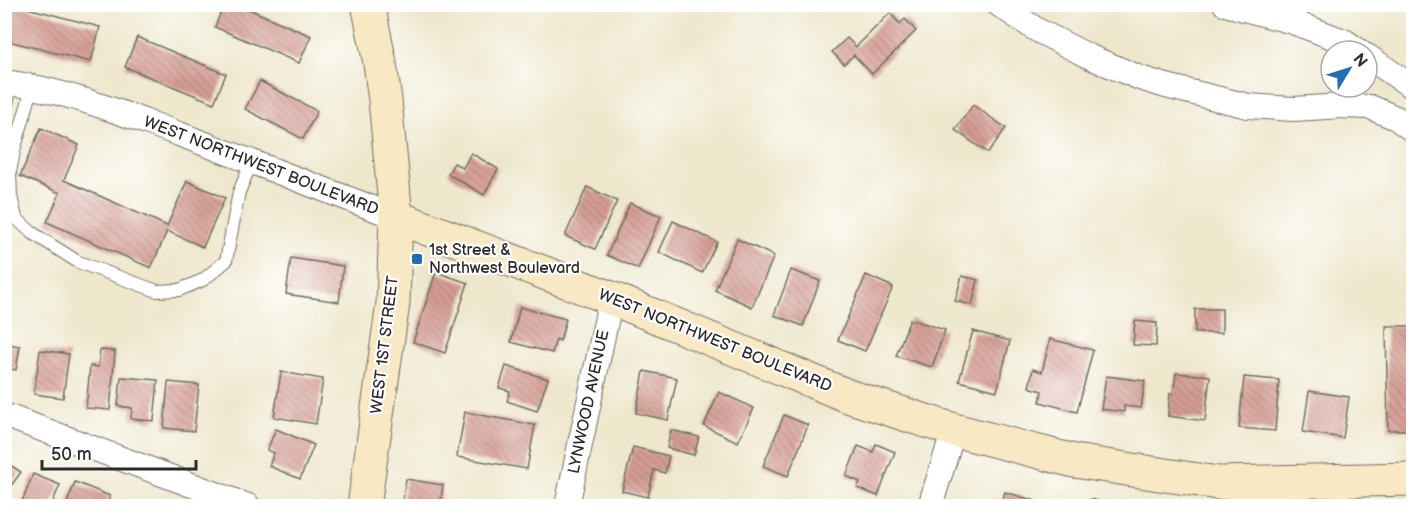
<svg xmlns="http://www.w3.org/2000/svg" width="1418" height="511" font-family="'Balsamiq Sans',sans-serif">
  <defs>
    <pattern id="building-back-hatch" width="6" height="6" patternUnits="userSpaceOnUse" patternTransform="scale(1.5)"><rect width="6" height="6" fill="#d59d93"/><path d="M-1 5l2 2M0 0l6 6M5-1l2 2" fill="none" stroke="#ad8078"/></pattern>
  </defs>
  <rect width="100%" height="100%" fill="#fff"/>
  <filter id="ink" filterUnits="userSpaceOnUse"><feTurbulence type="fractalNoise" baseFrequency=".0167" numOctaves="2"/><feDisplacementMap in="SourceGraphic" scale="12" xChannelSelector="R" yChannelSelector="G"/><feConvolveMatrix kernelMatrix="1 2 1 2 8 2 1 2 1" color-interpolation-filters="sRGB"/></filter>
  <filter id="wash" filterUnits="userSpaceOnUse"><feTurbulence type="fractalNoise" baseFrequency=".008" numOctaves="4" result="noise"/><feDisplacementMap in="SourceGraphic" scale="24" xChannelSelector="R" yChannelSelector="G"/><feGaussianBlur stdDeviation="1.35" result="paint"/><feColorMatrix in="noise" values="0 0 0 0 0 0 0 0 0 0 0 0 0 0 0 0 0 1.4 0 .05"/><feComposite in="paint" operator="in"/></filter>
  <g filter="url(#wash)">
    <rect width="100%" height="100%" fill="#eee7cc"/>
    <g id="blocks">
      <g fill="url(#building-back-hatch)">
        <polygon points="4,4 12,4 100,27 91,62 4,40"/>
        <polygon points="224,4 237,4 311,36 299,63 215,27"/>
        <polygon points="890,13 900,24 905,19 916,31 872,74 854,55 844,64 832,52 847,38 856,47"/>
        <polygon points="137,37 226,74 214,103 125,67"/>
        <polygon points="260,81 317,111 303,139 245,109"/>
        <polygon points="973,105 1006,128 988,153 955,130"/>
        <polygon points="41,128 79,145 64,180 167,226 187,181 225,198 203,247 167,231 151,268 47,222 60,193 20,176"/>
        <polygon points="471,153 498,169 484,195 448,174 454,163 463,168"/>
        <polygon points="587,187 617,201 595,249 565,236"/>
        <polygon points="630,203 661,216 638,269 607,255"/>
        <polygon points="673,221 717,242 702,273 659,252"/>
        <polygon points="737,239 774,256 752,307 715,290"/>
        <polygon points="291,258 343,266 339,302 286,294"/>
        <polygon points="791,270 820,281 803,326 774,315"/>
        <polygon points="436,272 468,283 445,353 413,342"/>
        <polygon points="866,275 893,287 865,351 838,340"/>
        <polygon points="962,276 978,280 972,305 955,301"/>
        <polygon points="520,307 566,319 560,341 556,339 552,353 511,342"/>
        <rect x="1195" y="309" width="27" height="24"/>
        <polygon points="910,319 945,330 932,367 896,356"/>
        <polygon points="1135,321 1157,323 1156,346 1133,345"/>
        <polygon points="1386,326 1414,326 1414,430 1388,430"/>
        <polygon points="973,331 1010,341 997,391 959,381"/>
        <polygon points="1050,339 1093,350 1077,412 1040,402 1042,391 1029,387 1033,369 1042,372"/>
        <polygon points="4,343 20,346 16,370 4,368"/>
        <polygon points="40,350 69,354 63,398 34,394"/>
        <polygon points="100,350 115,351 110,410 86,408 90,366 98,367"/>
        <polygon points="506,366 548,379 537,411 507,401 510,391 499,388"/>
        <polygon points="644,371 677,378 668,420 636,413"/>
        <polygon points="281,372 323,379 316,424 274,417"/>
        <polygon points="1176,373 1210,376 1205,421 1168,416 1170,393 1173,394"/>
        <polygon points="1106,376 1145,381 1141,408 1124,406 1124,412 1101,409"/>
        <polygon points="121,377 158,380 154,421 131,419 132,408 118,406"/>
        <polygon points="1244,377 1279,380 1275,431 1239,428"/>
        <polygon points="168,382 199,385 194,431 164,428"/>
        <polygon points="1309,391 1349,397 1343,438 1303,432"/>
        <polygon points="719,392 754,408 738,442 704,426"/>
        <polygon points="465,412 535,425 527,469 457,457"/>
        <polygon points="784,415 808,425 788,476 763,466"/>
        <polygon points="276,429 314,445 300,479 269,466 274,453 267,450"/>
        <polygon points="671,430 699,437 694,455 667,448"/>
        <polygon points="876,444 895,452 878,496 857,488 860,482 846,476 858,446 873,452"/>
        <polygon points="633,447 669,456 665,473 654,470 648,497 622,491"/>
        <polygon points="4,461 21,472 4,496"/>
        <polygon points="33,474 60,485 51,506 32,506 22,502"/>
        <polygon points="406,479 443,485 440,506 402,506"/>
        <polygon points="75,482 110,496 106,506 66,506"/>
        <polygon points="1005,492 1039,502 1038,506 1001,506"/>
        <polygon points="1091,499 1116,506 1089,506"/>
      </g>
    </g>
  </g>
  <g filter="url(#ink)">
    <use href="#blocks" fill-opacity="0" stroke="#6f6d63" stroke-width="1.5"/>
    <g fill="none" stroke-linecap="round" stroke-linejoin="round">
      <g stroke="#6f6d63" stroke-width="14">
        <g id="service">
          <polyline points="33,86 15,147 10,172 11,196 16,218 31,232 78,262 157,291 179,290 203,280 226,261 239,192 252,161"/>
          <polyline points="4,115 12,83"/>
        </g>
      </g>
      <g stroke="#6f6d63" stroke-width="26">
        <g id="minor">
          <polyline points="998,4 1037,30 1088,56 1140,78 1166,86 1248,106 1293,109 1343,106 1370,107 1396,118 1414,131"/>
          <polyline points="1225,4 1293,22 1346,42 1359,51"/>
          <polyline points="1367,56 1414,88"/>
          <path d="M4,82c61,8 117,31 175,52 72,27 144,55 217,83"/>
          <polyline points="4,415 248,506"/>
          <polyline points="567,506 611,298"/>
          <polyline points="930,506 954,430"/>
        </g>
      </g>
      <g stroke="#6f6d63" stroke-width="35">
        <g id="secondary">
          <polyline points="396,217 611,298 848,396 954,430 1074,461 1218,483 1414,479"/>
          <polyline points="364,506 393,303 396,217 385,100 380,63 368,4"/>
        </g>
      </g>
      <use href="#service" stroke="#fff" stroke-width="12"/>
      <use href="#minor" stroke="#fff" stroke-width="24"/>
      <use href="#secondary" stroke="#f8e8c3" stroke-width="33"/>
    </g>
  </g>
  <rect fill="#1f6fb2" stroke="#fff" stroke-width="2" x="411" y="253" width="12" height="12" rx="3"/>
  <g text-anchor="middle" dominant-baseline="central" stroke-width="4.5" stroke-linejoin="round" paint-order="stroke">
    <g font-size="16" fill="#2b2b2b" stroke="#fff">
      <text transform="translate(261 166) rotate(21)">WEST NORTHWEST BOULEVARD</text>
      <text transform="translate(715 341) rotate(22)">WEST NORTHWEST BOULEVARD</text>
      <text transform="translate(385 345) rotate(-83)">WEST 1ST STREET</text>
      <text transform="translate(589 402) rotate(-78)">LYNWOOD AVENUE</text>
    </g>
    <g font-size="16" fill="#2b2b2b" stroke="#fff" text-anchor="start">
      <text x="429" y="250">1st Street &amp;<tspan x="429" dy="18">Northwest Boulevard</tspan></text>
    </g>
  </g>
  <rect width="1418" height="511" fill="none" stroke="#fff" stroke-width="24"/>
  <g transform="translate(1349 69) rotate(52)"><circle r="28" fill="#ffffff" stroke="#aaaaaa" stroke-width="1.5"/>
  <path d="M0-4.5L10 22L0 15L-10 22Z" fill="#1f6fb2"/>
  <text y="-9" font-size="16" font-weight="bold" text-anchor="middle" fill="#2b2b2b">N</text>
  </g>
  <path d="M42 460v9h154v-9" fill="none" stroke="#2b2b2b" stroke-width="3"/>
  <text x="51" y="460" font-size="18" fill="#2b2b2b" stroke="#ffffff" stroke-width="4.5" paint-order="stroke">50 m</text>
</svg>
